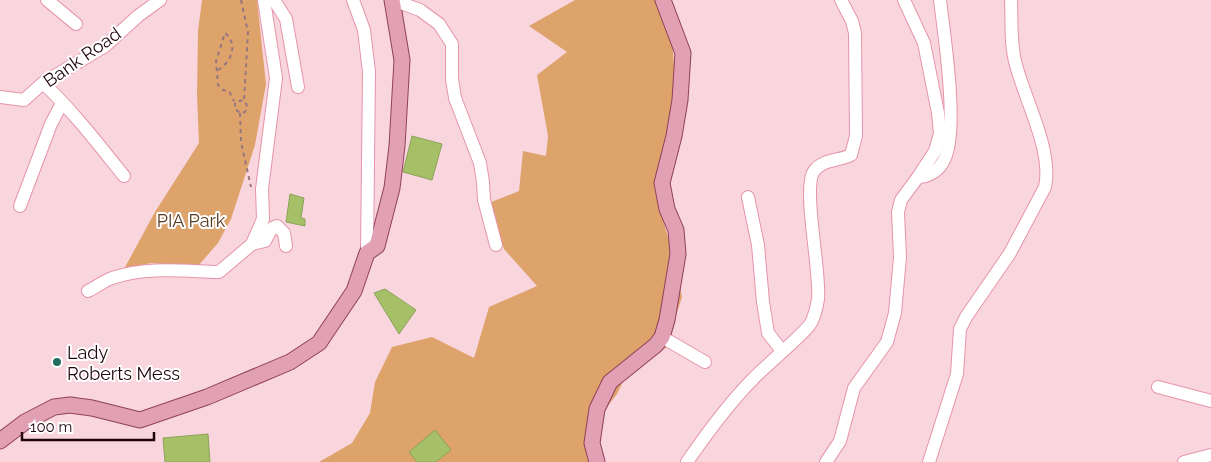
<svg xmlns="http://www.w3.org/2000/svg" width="1211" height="462" font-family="Raleway,sans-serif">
  <rect width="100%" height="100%" fill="#f9d6de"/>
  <g fill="#dea26b">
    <polygon points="202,0 257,0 266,84 255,145 231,219 218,243 198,266 151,263 124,269 155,212 199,143 197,95 198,31"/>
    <polygon points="575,0 661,0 672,39 676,92 659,206 672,251 682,297 665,349 638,350 617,394 586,434 588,462 319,462 352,443 370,413 375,382 392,347 432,337 474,358 489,307 537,286 504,249 489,203 519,191 523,151 546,156 548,136 537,75 567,52 529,26"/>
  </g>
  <g fill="#a6c068" stroke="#8ca258">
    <polygon points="412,136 442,144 432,180 403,172"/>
    <polygon points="290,194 304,198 301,218 305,219 305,226 286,222"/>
    <polygon points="385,289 416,310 399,334 374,293"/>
    <polygon points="435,430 451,450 436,462 417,462 409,452"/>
    <polygon points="208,434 210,462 165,462 163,438"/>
  </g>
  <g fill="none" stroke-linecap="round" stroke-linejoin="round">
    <g stroke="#e694a9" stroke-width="14">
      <g id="minor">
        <polyline points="47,0 76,24"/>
        <polyline points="274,0 286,19 298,87"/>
        <polyline points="353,0 364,30 369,72 367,253"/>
        <polyline points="393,0 420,10 439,24 452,44 452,79 455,98 480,163 483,182 484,200 496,245"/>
        <polyline points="904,0 924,43 938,113 940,134 935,151 918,177"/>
        <path d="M43,83c30,28 55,61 81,93"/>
        <polyline points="0,97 24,100 43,83 105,46 138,16 160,0"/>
        <polyline points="748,197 758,245 763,302 768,333 782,351"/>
        <polyline points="20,206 51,124 62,103"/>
        <polyline points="252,244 265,241 272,228 277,226 284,233 286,246"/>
        <path d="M88,291c8,-4 16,-10 24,-13 35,-12 71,-7 107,-6l33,-28 11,-25 -1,-30 14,-111 -12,-78"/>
        <polyline points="662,337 705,362"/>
        <polyline points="1158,387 1211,401"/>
        <path d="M687,462c20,-29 41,-58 66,-83 10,-11 56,-49 59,-58 3,-7 5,-15 6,-22 3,-26 -16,-112 -4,-128 9,-12 25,-10 37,-16l5,-19 -1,-103 -3,-12 -11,-21"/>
        <path d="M826,462l14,-21 14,-53 33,-46 8,-29 5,-56 -2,-45 3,-12 17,-23c10,0 20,-6 25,-15 17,-27 1,-128 -3,-162"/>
        <path d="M929,462l28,-88 3,-45 6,-12 44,-64 35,-66c8,-36 -20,-87 -29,-122 -6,-21 -4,-43 -5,-65"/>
        <polyline points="1184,462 1211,455"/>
      </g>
    </g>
    <g stroke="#914059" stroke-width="17">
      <g id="major">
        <polyline points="0,441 25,422 54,407 70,405 92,408 140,420 207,397 290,362 319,343 354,291 367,253 377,246 392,188 397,146 402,60 392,0"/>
        <polyline points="597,462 592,443 597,409 610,382 656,345 662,337 667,320 678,254 676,230 667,209 662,183 674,136 680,100 683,53 663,0"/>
      </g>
    </g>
    <g stroke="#96767f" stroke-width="2" stroke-dasharray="4 4" stroke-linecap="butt">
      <path d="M241,0l7,32 -4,68c3,4 4,7 1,12l-5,1 -5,-4v-7l9,-2"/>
      <path d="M218,70c13,-8 21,-25 7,-37l-9,28 2,24 5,5 6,1 5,10"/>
      <polyline points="240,113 241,142 251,187"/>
    </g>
    <use href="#minor" stroke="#fff" stroke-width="12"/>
    <use href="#major" stroke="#e1a0b4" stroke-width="15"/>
  </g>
  <circle fill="#246c62" stroke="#fff" stroke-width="2" cx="57" cy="362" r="5"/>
  <g text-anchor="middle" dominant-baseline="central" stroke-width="4" stroke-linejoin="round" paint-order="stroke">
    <g font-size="18" fill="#21050e" stroke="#fff">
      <text transform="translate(82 57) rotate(-35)">Bank Road</text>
    </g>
    <g font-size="18" fill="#57391e" stroke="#fff">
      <text x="191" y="220">PIA Park</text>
    </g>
    <g font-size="18" fill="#21050e" stroke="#fff" text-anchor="start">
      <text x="67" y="352">Lady<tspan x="67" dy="21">Roberts Mess</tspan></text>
    </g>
  </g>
  <path d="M22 432v8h132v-8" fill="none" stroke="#21050e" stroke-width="2.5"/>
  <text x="30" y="432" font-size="15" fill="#21050e" stroke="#ffffff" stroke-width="4" paint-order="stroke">100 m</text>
</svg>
